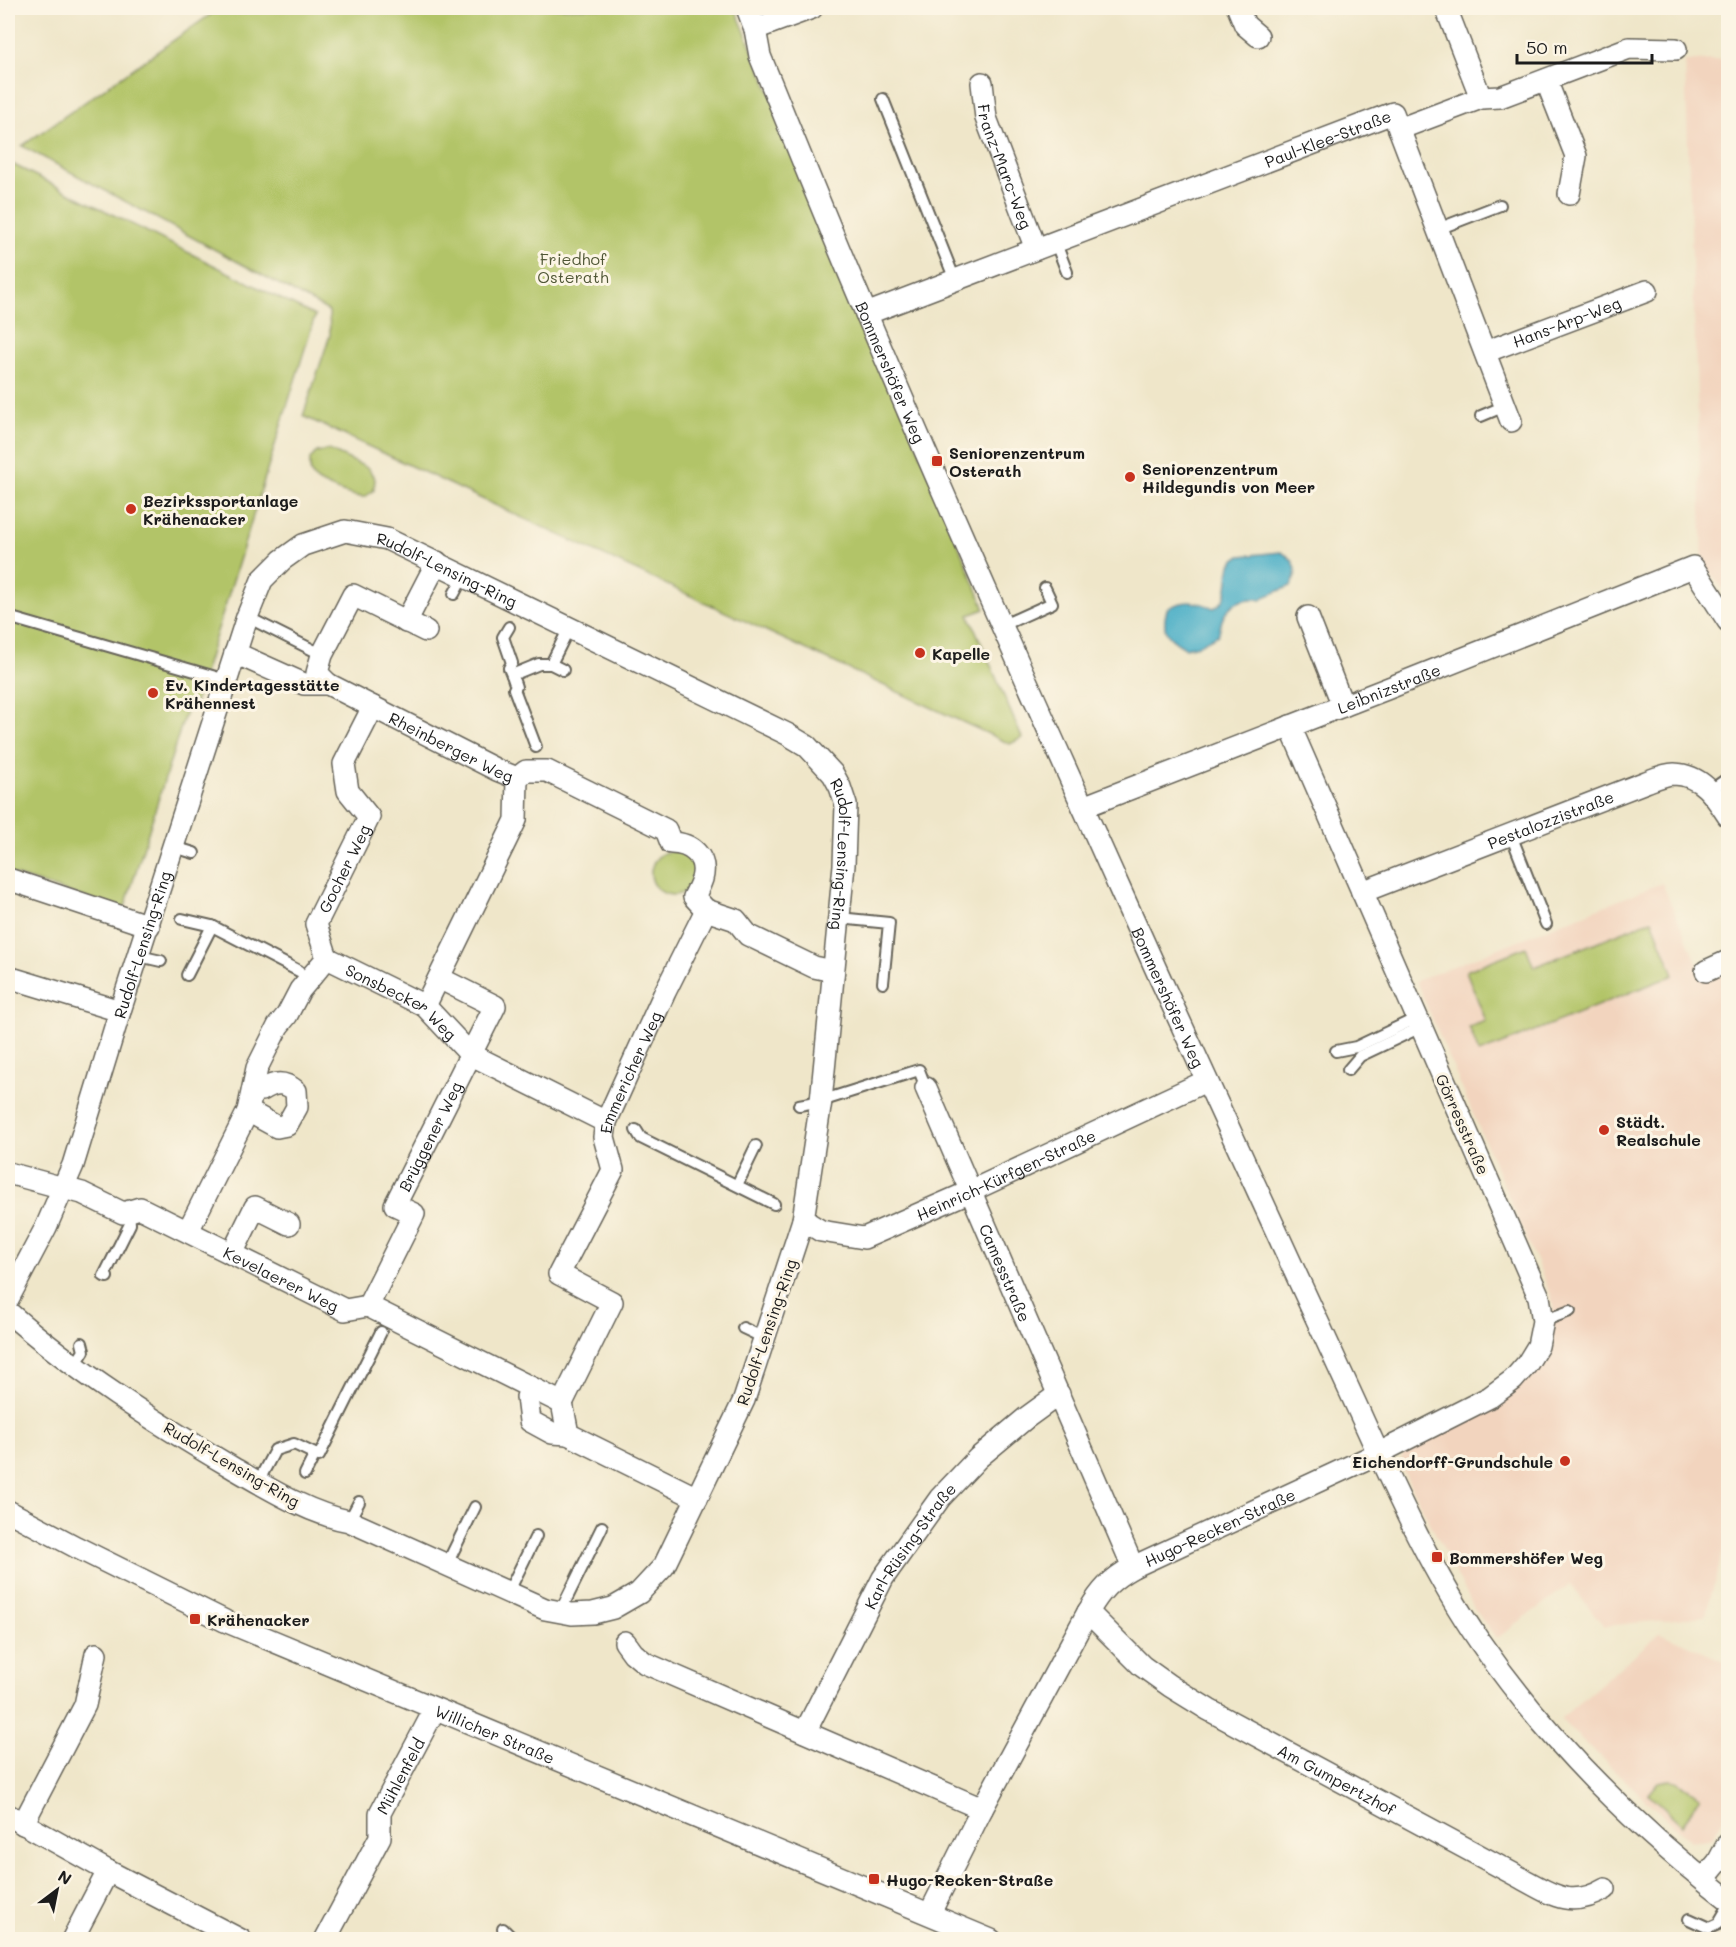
<svg xmlns="http://www.w3.org/2000/svg" width="1736" height="1947" font-family="Mali,sans-serif">
  <rect width="100%" height="100%" fill="#fcf5e5"/>
  <filter id="ink" filterUnits="userSpaceOnUse"><feTurbulence type="fractalNoise" baseFrequency=".0167" numOctaves="2"/><feDisplacementMap in="SourceGraphic" scale="12" xChannelSelector="R" yChannelSelector="G"/><feConvolveMatrix kernelMatrix="1 2 1 2 8 2 1 2 1" color-interpolation-filters="sRGB"/></filter>
  <filter id="wash" filterUnits="userSpaceOnUse"><feTurbulence type="fractalNoise" baseFrequency=".008" numOctaves="4" result="noise"/><feDisplacementMap in="SourceGraphic" scale="24" xChannelSelector="R" yChannelSelector="G"/><feGaussianBlur stdDeviation="1.35" result="paint"/><feColorMatrix in="noise" values="0 0 0 0 0 0 0 0 0 0 0 0 0 0 0 0 0 1.4 0 .05"/><feComposite in="paint" operator="in"/></filter>
  <g filter="url(#wash)">
    <rect width="100%" height="100%" fill="#efe6c9"/>
    <g fill="#f2d4be">
      <polygon points="1728,60 1728,596 1703,563 1685,61"/>
      <polygon points="1662,883 1704,979 1728,969 1728,1535 1705,1616 1604,1626 1570,1584 1496,1639 1474,1608 1401,1467 1402,1456 1410,1448 1491,1407 1552,1327 1553,1306 1550,1293 1416,981"/>
      <polygon points="1660,1633 1728,1663 1728,1809 1712,1838 1691,1842 1560,1719"/>
    </g>
    <g fill="#b2c467" stroke="#677042" stroke-width="1.5">
      <polygon points="220,8 735,8 985,609 969,615 1022,738 1010,744 303,416 330,335 329,311 22,146"/>
      <polygon points="8,162 315,316 195,703 189,701 124,910 8,873"/>
      <path d="M329,450l39,18 7,11 -1,11 -9,7c-12,0 -43,-11 -51,-19 -5,-5 -4,-13 -4,-19l7,-7z"/>
      <circle cx="673" cy="873" r="22"/>
      <polygon points="1652,920 1674,975 1479,1053 1469,1027 1486,1021 1466,971 1526,947 1534,967"/>
      <polygon points="1670,1780 1676,1781 1700,1796 1682,1825 1649,1794 1659,1782"/>
    </g>
    <path fill="#47adc6" stroke="#326471" stroke-width="1.5" d="M1281,552c15,8 19,18 10,34l-27,11 -2,3c-15,-3 -31,1 -38,16 -4,6 -3,13 -6,19l-19,10 -14,3c-19,-11 -24,-17 -18,-39 17,-10 30,-8 47,-1 24,-12 4,-41 26,-52z"/>
  </g>
  <g filter="url(#ink)">
    <g fill="none" stroke-linecap="round" stroke-linejoin="round">
      <g stroke="#666359" stroke-width="14">
        <g id="service">
          <polyline points="883,99 955,280"/>
          <polyline points="1438,229 1500,205"/>
          <polyline points="1055,241 1067,272"/>
          <polyline points="1481,416 1505,406"/>
          <polyline points="454,594 464,575"/>
          <polyline points="8,617 226,680"/>
          <polyline points="247,617 315,651"/>
          <polyline points="1001,626 1052,603 1045,588"/>
          <polyline points="509,627 503,637 512,663 509,668 512,675"/>
          <polyline points="563,670 551,664 569,628"/>
          <polyline points="536,747 514,689 516,687 512,675 539,664 551,664"/>
          <polyline points="1711,790 1728,778"/>
          <polyline points="1511,835 1546,924"/>
          <polyline points="174,847 194,853"/>
          <polyline points="839,918 889,923 883,983"/>
          <polyline points="182,919 212,926 299,971"/>
          <polyline points="139,956 161,961"/>
          <polyline points="187,975 212,926"/>
          <polyline points="8,996 13,978"/>
          <polyline points="1336,1051 1356,1047 1417,1018"/>
          <polyline points="1348,1070 1360,1056 1421,1027"/>
          <polyline points="799,1105 821,1101 919,1070 926,1088"/>
          <polyline points="636,1130 641,1138 774,1204"/>
          <polyline points="737,1185 756,1146"/>
          <polyline points="107,1277 104,1276 130,1224 129,1211"/>
          <polyline points="1543,1321 1570,1311"/>
          <polyline points="743,1328 764,1338"/>
          <polyline points="75,1365 84,1351 82,1343"/>
          <polyline points="305,1474 315,1454"/>
          <polyline points="258,1482 275,1450 294,1444 319,1456 381,1332"/>
          <polyline points="349,1521 359,1502"/>
          <polyline points="446,1566 475,1507"/>
          <polyline points="508,1593 536,1536"/>
          <polyline points="560,1612 602,1527"/>
          <polyline points="1689,1919 1709,1928 1718,1924 1728,1907"/>
          <polyline points="503,1929 514,1940"/>
        </g>
      </g>
      <g stroke="#666359" stroke-width="24">
        <g id="minor">
          <path id="s1" d="M747,8l8,21 5,27c36,88 71,176 109,264 93,220 192,438 290,656 60,132 121,263 181,394 43,92 82,188 140,272 68,98 154,184 248,257"/>
          <polyline points="1238,8 1245,25 1258,36"/>
          <polyline points="1446,8 1481,98"/>
          <polyline points="755,29 812,8"/>
          <polyline points="1546,80 1576,156 1569,194"/>
          <path id="s2" d="M982,83l4,35 50,131"/>
          <polyline points="1399,129 1481,98 1500,97 1629,48 1676,49"/>
          <path id="s3" d="M866,314l527,-201 118,308"/>
          <path id="s4" d="M1485,352l162,-61"/>
          <polyline points="1308,617 1343,706"/>
          <polyline points="406,622 437,562"/>
          <path id="s5" d="M235,653l69,31h24l169,86 20,8 9,-7h21l119,59 5,13c20,0 37,14 31,36 -2,6 -5,12 -8,18l12,13 30,10 12,15 66,32 19,4"/>
          <polyline points="328,684 317,673 322,655 353,595 426,631"/>
          <path id="s6" d="M1083,807l306,-119 304,-121 35,54"/>
          <polyline points="8,879 149,926"/>
          <path id="s7" d="M1362,892l284,-110c8,-3 19,-8 28,-8 28,1 41,22 54,42"/>
          <path id="s8" d="M327,958l98,48 45,48 136,68"/>
          <path id="s9" d="M327,958l-11,-34 53,-107 -21,-26 -4,-27 29,-57"/>
          <polyline points="1706,971 1728,961"/>
          <polyline points="8,977 120,1011"/>
          <polyline points="425,1006 516,820 517,778"/>
          <path id="s10" d="M926,1088l207,479"/>
          <path d="M248,1111l29,16 10,-2 10,-18 -1,-16c-12,-10 -21,-9 -34,-1l-8,-2"/>
          <path id="s11" d="M8,1173l74,20 41,20 17,-5 205,102 23,-4 194,97 6,31 129,64"/>
          <path id="s12" d="M803,1220l18,11 43,7 107,-47 235,-110"/>
          <polyline points="188,1231 248,1111 257,1068 278,1026 287,1015 300,990 327,958"/>
          <polyline points="232,1254 255,1207 289,1224"/>
          <path id="s13" d="M8,1299l38,-72 27,-62 47,-154 127,-394 15,-37 20,-20 21,-15 42,-14 42,8 400,195 20,12 26,28 7,13 6,18 -2,60 -23,236 -18,119 -59,180 -80,166 -25,27 -26,15 -20,5 -21,1 -27,-5 -196,-88c-39,-7 -81,-33 -116,-53 -78,-46 -157,-96 -225,-156"/>
          <path id="s14" d="M368,1306l46,-92 -19,-9 100,-199 -56,-28"/>
          <polyline points="532,1388 527,1397 530,1421 552,1433 568,1434"/>
          <path id="s15" d="M562,1403l50,-101 -53,-28 54,-104 -9,-33 2,-15 59,-130 41,-82"/>
          <path id="s16" d="M8,1511l68,36 149,74 766,319"/>
          <path id="s17" d="M1088,1612l54,54 28,20 39,24 312,168c31,17 50,31 84,11"/>
          <polyline points="625,1642 633,1653 645,1663 982,1809"/>
          <path id="s18" d="M805,1732l78,-154 57,-80 38,-40 48,-40 33,-24"/>
          <polyline points="8,1815 108,1871 241,1940"/>
          <polyline points="23,1824 85,1705 96,1654"/>
          <polyline points="1704,1879 1718,1862 1728,1843"/>
          <path id="s19" d="M930,1913l52,-104 106,-197c13,-22 22,-32 45,-45l246,-114 111,-56 23,-17 14,-16 11,-18 5,-25 -4,-24 -249,-571"/>
          <polyline points="72,1940 108,1871"/>
          <path id="s20" d="M325,1940l55,-103v-24l55,-104"/>
        </g>
      </g>
      <use href="#service" stroke="#fff" stroke-width="10"/>
      <use href="#minor" stroke="#fff" stroke-width="21"/>
    </g>
  </g>
  <g fill="#c8321e" stroke="#fcf5e5" stroke-width="2">
    <rect x="931" y="455" width="12" height="12" rx="3"/>
    <circle cx="1130" cy="477" r="6"/>
    <circle cx="131" cy="509" r="6"/>
    <circle cx="920" cy="653" r="6"/>
    <circle cx="153" cy="693" r="6"/>
    <circle cx="1604" cy="1130" r="6"/>
    <circle cx="1565" cy="1461" r="6"/>
    <rect x="1431" y="1551" width="12" height="12" rx="3"/>
    <rect x="189" y="1613" width="12" height="12" rx="3"/>
    <rect x="868" y="1873" width="12" height="12" rx="3"/>
  </g>
  <g text-anchor="middle" dominant-baseline="central" stroke-width="6" stroke-linejoin="round" paint-order="stroke">
    <g font-size="16" fill="#1c1c1c" stroke="#fcf5e5">
      <text stroke="none"><textPath href="#s3" startOffset="494">Paul-Klee-Straße</textPath></text>
      <text stroke="none"><textPath href="#s2" startOffset="87">Franz-Marc-Weg</textPath></text>
      <text stroke="none"><textPath href="#s4" startOffset="87">Hans-Arp-Weg</textPath></text>
      <text stroke="none"><textPath href="#s1" startOffset="392">Bommershöfer Weg</textPath></text>
      <text stroke="none"><textPath href="#s13" startOffset="972">Rudolf-Lensing-Ring</textPath></text>
      <text stroke="none"><textPath href="#s6" startOffset="328">Leibnizstraße</textPath></text>
      <text stroke="none"><textPath href="#s5" startOffset="238">Rheinberger Weg</textPath></text>
      <text stroke="none"><textPath href="#s7" startOffset="202">Pestalozzistraße</textPath></text>
      <text stroke="none"><textPath href="#s13" startOffset="1494">Rudolf-Lensing-Ring</textPath></text>
      <text stroke="none"><textPath href="#s9" startOffset="98">Gocher Weg</textPath></text>
      <text stroke="none"><textPath href="#s13" startOffset="380">Rudolf-Lensing-Ring</textPath></text>
      <text stroke="none"><textPath href="#s1" startOffset="1076">Bommershöfer Weg</textPath></text>
      <text stroke="none"><textPath href="#s8" startOffset="87">Sonsbecker Weg</textPath></text>
      <text stroke="none"><textPath href="#s15" startOffset="394">Emmericher Weg</textPath></text>
      <text transform="translate(1463 1124) rotate(66)">Görresstraße</text>
      <text stroke="none"><textPath href="#s14" startOffset="201">Brüggener Weg</textPath></text>
      <text stroke="none"><textPath href="#s12" startOffset="220">Heinrich-Kürfgen-Straße</textPath></text>
      <text stroke="none"><textPath href="#s10" startOffset="201">Camesstraße</textPath></text>
      <text stroke="none"><textPath href="#s11" startOffset="298">Kevelaerer Weg</textPath></text>
      <text transform="translate(766 1332) rotate(-71)">Rudolf-Lensing-Ring</text>
      <text transform="translate(232 1464) rotate(30)">Rudolf-Lensing-Ring</text>
      <text stroke="none"><textPath href="#s19" startOffset="500">Hugo-Recken-Straße</textPath></text>
      <text stroke="none"><textPath href="#s18" startOffset="214">Karl-Rüsing-Straße</textPath></text>
      <text stroke="none"><textPath href="#s16" startOffset="536">Willicher Straße</textPath></text>
      <text stroke="none"><textPath href="#s20" startOffset="183">Mühlenfeld</textPath></text>
      <text stroke="none"><textPath href="#s17" startOffset="302">Am Gumpertzhof</textPath></text>
    </g>
    <g font-size="16" fill="#505736" stroke="#fcf5e5">
      <text x="573" y="258">Friedhof<tspan x="573" dy="18">Osterath</tspan></text>
    </g>
    <g font-size="16" font-weight="bold" fill="#1c1c1c" stroke="#fcf5e5" text-anchor="start">
      <text x="949" y="452">Seniorenzentrum<tspan x="949" dy="18">Osterath</tspan></text>
      <text x="1142" y="468">Seniorenzentrum<tspan x="1142" dy="18">Hildegundis von Meer</tspan></text>
      <text x="143" y="500">Bezirkssportanlage<tspan x="143" dy="18">Krähenacker</tspan></text>
      <text x="932" y="653">Kapelle</text>
      <text x="165" y="684">Ev. Kindertagesstätte<tspan x="165" dy="18">Krähennest</tspan></text>
      <text x="1616" y="1121">Städt.<tspan x="1616" dy="18">Realschule</tspan></text>
      <text x="1553" y="1461" text-anchor="end">Eichendorff-Grundschule</text>
      <text x="1449" y="1557">Bommershöfer Weg</text>
      <text x="207" y="1619">Krähenacker</text>
      <text x="886" y="1879">Hugo-Recken-Straße</text>
    </g>
  </g>
  <rect width="1736" height="1947" fill="none" stroke="#fcf5e5" stroke-width="30"/>
  <g transform="translate(57 1890) rotate(32)" stroke="#fcf5e5" stroke-width="4.5" paint-order="stroke">
  <path d="M0-4.5L10 22L0 15L-10 22Z" fill="#1c1c1c"/>
  <text y="-9" font-size="16" font-weight="bold" text-anchor="middle" fill="#1c1c1c">N</text>
  </g>
  <path d="M1517 54v9h135v-9" fill="none" stroke="#1c1c1c" stroke-width="3"/>
  <text x="1526" y="54" font-size="18" fill="#1c1c1c" stroke="#fcf5e5" stroke-width="4.5" paint-order="stroke">50 m</text>
</svg>
